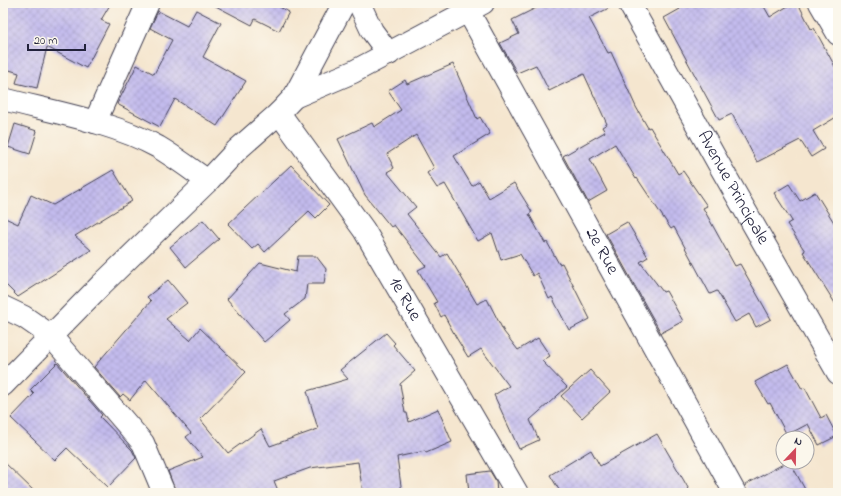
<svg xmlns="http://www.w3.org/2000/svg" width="841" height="496" font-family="'Indie Flower',sans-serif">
  <defs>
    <pattern id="building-cross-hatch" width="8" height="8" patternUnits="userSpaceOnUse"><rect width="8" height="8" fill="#c3bbed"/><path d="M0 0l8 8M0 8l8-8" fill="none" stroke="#a7a0cc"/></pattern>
  </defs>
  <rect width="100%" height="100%" fill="#fbf7ec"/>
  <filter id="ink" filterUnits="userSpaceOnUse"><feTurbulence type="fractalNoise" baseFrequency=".025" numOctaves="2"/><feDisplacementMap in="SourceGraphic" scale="8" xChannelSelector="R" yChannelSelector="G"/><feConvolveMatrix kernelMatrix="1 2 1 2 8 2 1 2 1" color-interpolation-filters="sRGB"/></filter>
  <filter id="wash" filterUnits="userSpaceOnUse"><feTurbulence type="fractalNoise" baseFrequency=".012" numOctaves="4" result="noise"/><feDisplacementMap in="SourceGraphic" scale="16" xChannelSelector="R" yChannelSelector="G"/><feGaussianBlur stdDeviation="0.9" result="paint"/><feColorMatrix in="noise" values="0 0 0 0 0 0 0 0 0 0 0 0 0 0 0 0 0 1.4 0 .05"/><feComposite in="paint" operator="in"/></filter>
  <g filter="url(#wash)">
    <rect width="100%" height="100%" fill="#f5e6cf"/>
    <g id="blocks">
      <g fill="url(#building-cross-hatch)">
        <polygon points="3,3 111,3 101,20 109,24 86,68 47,47 37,88 16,83 19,73 3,68"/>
        <polygon points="210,3 272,3 289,12 279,31 255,19 252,25"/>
        <polygon points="546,3 617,3 617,4 589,18 608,53 611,52 636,107 648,128 650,127 678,174 683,171 707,206 703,208 735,266 740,264 771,319 756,327 749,314 735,322 717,291 710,294 674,227 671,229 637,178 636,179 615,144 590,159 607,191 588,202 563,156 605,132 602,127 607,124 584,74 549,91 536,65 517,73 500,43 519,34 512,20"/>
        <polygon points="676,3 762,3 770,17 793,3 798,3 811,29 814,28 838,72 838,116 813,131 824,149 811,157 800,140 757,162 732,114 719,120 664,18 680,9"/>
        <polygon points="196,10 221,23 203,57 246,81 217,126 175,99 160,127 117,104 137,65 154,74 172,40 150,28 158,11 187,26"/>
        <polygon points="453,64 477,119 480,117 490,134 454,156 472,186 479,181 489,198 514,183 532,212 529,214 545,243 547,242 559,264 562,263 590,319 569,330 552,297 549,299 537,273 533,276 520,254 501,260 492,233 478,241 445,184 437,188 427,173 434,168 416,135 387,154 394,168 387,172 416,207 407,214 441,257 447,253 477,304 487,299 504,332 518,350 538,338 550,356 542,361 567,387 530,420 539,440 519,449 494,395 509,386 481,349 468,357 457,339 444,315 441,317 434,303 437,302 418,270 426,266 394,225 391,227 365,195 338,139 372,123 374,127 401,110 388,91 405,80 407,84"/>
        <polygon points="15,124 37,131 30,154 8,147"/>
        <polygon points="291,165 329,205 316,218 309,211 265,252 258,244 252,249 228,224"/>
        <polygon points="113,170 132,201 75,236 91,250 18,297 3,282 3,217 18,224 31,195 53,205"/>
        <polygon points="789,184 800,201 815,192 838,229 838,308 803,252 805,251 787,224 792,221 774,193"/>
        <polygon points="203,220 219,239 186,267 170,247"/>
        <polygon points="627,222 648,257 640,262 663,292 666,291 683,321 661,333 606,234"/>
        <polygon points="298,256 316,256 326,269 324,284 307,284 305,299 285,314 290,320 264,342 227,299 260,263 296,272"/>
        <polygon points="168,280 187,303 166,319 190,340 200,328 246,372 200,419 228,453 261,429 270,446 318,429 307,391 348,379 340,370 386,333 395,343 393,345 415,371 400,384 405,413 407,413 409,422 438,409 452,442 426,453 425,451 397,457 402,493 363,493 358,462 310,468 274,481 279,493 176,493 168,471 203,457 186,437 191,433 146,380 130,400 123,394 120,397 94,367 151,301 147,297"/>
        <polygon points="57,363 102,415 100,417 132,450 136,458 108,487 67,448 55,460 11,418 34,394 30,390"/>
        <polygon points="788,364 802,389 805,388 821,418 826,415 837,436 819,445 808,424 787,435 770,403 768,404 755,382"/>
        <polygon points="590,370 610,392 582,418 561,396"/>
        <polygon points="657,434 691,493 561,493 550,475 591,450 600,466"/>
        <polygon points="3,461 36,493 3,493"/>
        <polygon points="787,462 790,462 807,493 747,493 745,485"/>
        <polygon points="490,471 496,481 497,493 469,493 467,474"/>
      </g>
    </g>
  </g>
  <g filter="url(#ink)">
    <use href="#blocks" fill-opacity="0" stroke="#423f51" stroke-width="1"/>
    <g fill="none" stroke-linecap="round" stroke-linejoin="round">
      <g stroke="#423f51" stroke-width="24">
        <g id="minor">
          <polyline points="820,3 838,34"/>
          <path id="s1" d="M468,11l267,482"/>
          <path d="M3,99c50,13 110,23 155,48 17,10 34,23 50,34"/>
          <path id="s2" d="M279,113l85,117 153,263"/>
          <polyline points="95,122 148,3"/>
          <polyline points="50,335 143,443 164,493"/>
        </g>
      </g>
      <g stroke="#423f51" stroke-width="24">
        <g id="tertiary">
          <path id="s3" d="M629,3l88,158 121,212"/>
          <polyline points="3,307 24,317 50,335"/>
        </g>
      </g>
      <g stroke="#423f51" stroke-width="24">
        <polyline id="primary" points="294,97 353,72 483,3"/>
      </g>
      <g stroke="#423f51" stroke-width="24">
        <g id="trunk">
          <polyline points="359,3 372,31 389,54"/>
          <polyline points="3,385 101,285 208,181 237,150 279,113 294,97 344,3"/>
        </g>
      </g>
      <use href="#minor" stroke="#fff" stroke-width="22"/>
      <use href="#tertiary" stroke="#fff" stroke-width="22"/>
      <use href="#primary" stroke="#fff" stroke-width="22"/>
      <use href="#trunk" stroke="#fff" stroke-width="22"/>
    </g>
  </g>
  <g text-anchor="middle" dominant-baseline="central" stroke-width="3" stroke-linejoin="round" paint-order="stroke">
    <g font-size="18" fill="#22223b" stroke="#fbf7ec">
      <text stroke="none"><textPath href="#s3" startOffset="212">Avenue Principale</textPath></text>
      <text stroke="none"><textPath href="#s1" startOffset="275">2e Rue</textPath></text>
      <text stroke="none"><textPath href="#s2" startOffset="225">1e Rue</textPath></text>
    </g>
  </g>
  <rect width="841" height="496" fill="none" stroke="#fbf7ec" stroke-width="16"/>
  <g transform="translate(795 450) rotate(22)"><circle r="19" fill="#fbf7ec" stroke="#a4a2a5"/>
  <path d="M0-3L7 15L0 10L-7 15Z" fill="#d1495b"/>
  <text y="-6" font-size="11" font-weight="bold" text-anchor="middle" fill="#22223b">N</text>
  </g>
  <path d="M28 44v6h57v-6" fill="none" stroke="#22223b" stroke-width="2"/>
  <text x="34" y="44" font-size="12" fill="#22223b" stroke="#fbf7ec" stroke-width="3" paint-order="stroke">20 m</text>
</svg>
